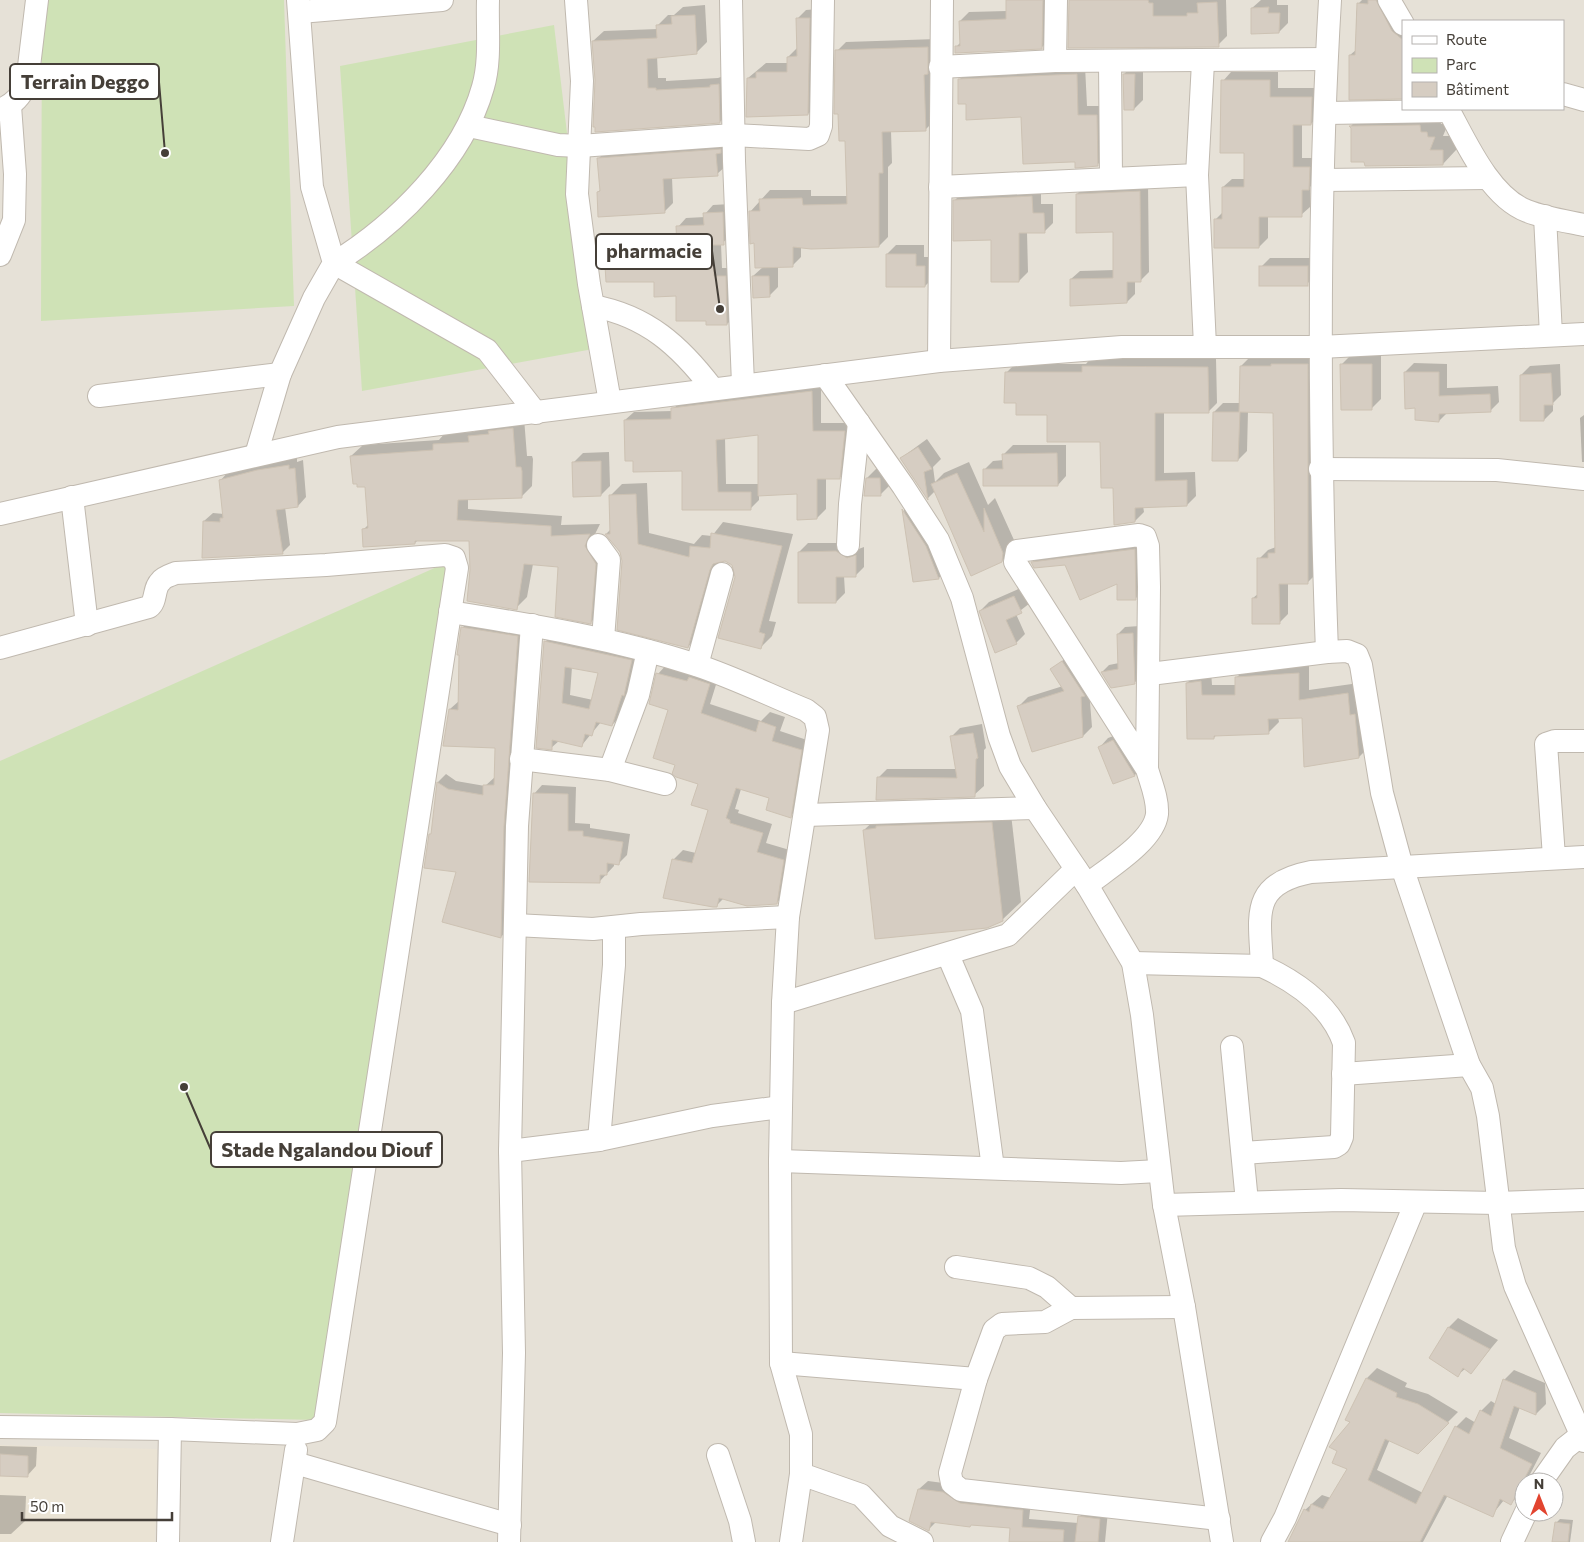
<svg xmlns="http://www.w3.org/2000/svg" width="1584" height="1542" font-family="Commissioner,sans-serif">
  <rect width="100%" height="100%" fill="#f2efe8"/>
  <path fill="#e6e1d7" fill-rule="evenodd" d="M0,0h1584v1542h-1584zM1403,21h160v88h-160zM1524,1482h30v30h-30z"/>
  <polygon fill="#eae3d4" points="0,1445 157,1449 155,1542 0,1542"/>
  <g fill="#cfe2b6">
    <polygon points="42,0 284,0 294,306 41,321"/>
    <polygon points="554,25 593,349 362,391 340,66"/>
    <polygon points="448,562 317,1420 0,1413 0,761"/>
  </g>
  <g fill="#0003" fill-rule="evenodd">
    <polygon points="1007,0 1051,0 1051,38 1042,47 956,47 961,42 960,21 969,12 1007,11"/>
    <polygon points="1070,0 1226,0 1227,36 1218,45"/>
    <polygon points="1261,0 1277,0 1277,5 1288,5 1288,23 1279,32 1252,8"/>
    <polygon points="1362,0 1388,0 1403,24 1403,97 1350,55 1356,50 1356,14 1358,4"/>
    <polygon points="705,5 707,42 697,52 657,56 658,78 666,78 666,81 718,78 729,74 730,111 720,122 596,80 593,41 604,31 658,29 657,26 668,15 674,15 683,7"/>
    <polygon points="818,9 817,105 808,114 748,78 766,63 788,63 788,57 798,47 797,19 806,10"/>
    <polygon points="937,39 934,121 925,130 891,131 892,163 888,167 888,237 879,246 801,247 801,257 792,266 778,266 778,287 769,296 753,276 763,267 750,212 770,190 811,190 811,196 848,196 847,139 837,51 846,42"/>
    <polygon points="1134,65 1143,65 1143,100 1134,109 1124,74"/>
    <polygon points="1085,66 1087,106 1106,106 1106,156 1097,165 1076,161 1023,116 967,102 959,80 968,71"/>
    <polygon points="1231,72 1278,72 1278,88 1320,88 1319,115 1311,124 1302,124 1302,158 1318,158 1318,179 1310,187 1310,207 1301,215 1268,215 1268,238 1259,247 1215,220 1223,212 1223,187 1232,179 1246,179 1246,152 1223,81"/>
    <polygon points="1364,112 1440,119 1441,124 1448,124 1443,136 1456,136 1456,150 1443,164 1365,161 1351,126"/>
    <polygon points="729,141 726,166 717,174 672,177 673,203 664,212 598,192 601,189 599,158 608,149"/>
    <polygon points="1148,183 1149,272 1141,280 1135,280 1135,294 1127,302 1071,279 1080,271 1115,270 1114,231 1077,194 1085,186"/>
    <polygon points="1041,187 1041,204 1053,204 1053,223 1044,232 1027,232 1028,272 1019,281 992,239 955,200 964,191"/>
    <polygon points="731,204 732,235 721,244 722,268 734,268 736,315 727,324 707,320 678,295 605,250 614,242 636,240 636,243 678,240 678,227 686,218 705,217 705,214 713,205"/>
    <polygon points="896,245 924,245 924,257 934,257 934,277 925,286 887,254"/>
    <polygon points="1270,258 1316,258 1316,275 1307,284 1261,267"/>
    <polygon points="1316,355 1316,574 1307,583 1288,583 1288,614 1279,623 1253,598 1259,593 1259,559 1268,550 1276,547 1274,411 1248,411 1247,451 1238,460 1214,412 1223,403 1241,403 1241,366 1250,357"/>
    <polygon points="1351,355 1381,355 1381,399 1372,408 1342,364"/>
    <polygon points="1092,357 1216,359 1217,403 1208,412 1164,412 1164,473 1195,472 1196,496 1187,505 1143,506 1144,512 1135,521 1114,487 1101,441 1048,414 1017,402 1006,373 1015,364 1086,364"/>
    <polygon points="1414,363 1447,364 1447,388 1498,386 1499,402 1490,411 1447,413 1439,421 1405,372"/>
    <polygon points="1560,364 1561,395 1553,403 1553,411 1544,420 1521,375 1530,366"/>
    <path d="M821,383v40h32l-5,46 -9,9h-13v31l-9,9 -19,-25 -39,1v6l-9,9h-67v-39l-49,-10 -9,-40 9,-8 38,-1 9,-11zM759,434v50h-33l-1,-46z"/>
    <polygon points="1584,415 1584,462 1582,462 1580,418"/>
    <polygon points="524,418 527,456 532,456 533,459 532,486 521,497 468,498 468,509 562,516 561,525 600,524 595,534 606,552 602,611 591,622 559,566 533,564 527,597 516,608 471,570 470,540 418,540 415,543 364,529 369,524 366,486 351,456 363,445 439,440 445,433 474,432 481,425"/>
    <polygon points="927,439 941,459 933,467 935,482 944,473 969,462 988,505 995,498 1014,540 1014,549 1002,561 935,491 928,498 901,458"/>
    <polygon points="1013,445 1066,445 1066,476 1058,485 984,470 993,461 1004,460 1004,454"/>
    <polygon points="609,452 610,486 601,495 574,462 583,453"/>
    <polygon points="297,457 297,462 303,460 306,497 298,506 285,507 290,545 282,553 204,521 213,513 224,514 220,481 228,472"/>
    <polygon points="876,469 889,469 889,486 880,495 867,478"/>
    <polygon points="647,483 649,533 694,544 702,535 712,536 723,522 793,534 769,621 776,622 772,636 761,647 733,564 725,560 719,561 699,635 688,647 623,561 621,552 606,534 611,529 610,496 622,484"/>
    <polygon points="912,502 947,569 939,578 914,581 904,510"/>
    <polygon points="1143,541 1144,590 1135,599 1118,582 1066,564 1032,563 1041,554"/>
    <polygon points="808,543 846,543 856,550 864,547 864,567 855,576 844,576 845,593 836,602 799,552"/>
    <polygon points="1023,587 1030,603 1016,614 1025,634 1016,643 980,611 989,602"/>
    <polygon points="471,619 526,629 509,928 501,937 443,921 458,871 433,832 438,782 446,774 456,781 485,786 495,777 496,746 450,709 459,701 462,628"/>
    <polygon points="1140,626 1142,676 1134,683 1102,672 1109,665 1119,663 1118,634 1125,627"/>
    <path d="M553,634l87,18 -20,65 -8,8 -11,-3 -19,23 -22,-5 -9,8 -6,-106zM572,667l28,5 -7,28 -23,-5z"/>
    <polygon points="1072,653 1089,690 1092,727 1083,736 1019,706 1028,697 1063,686 1052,669"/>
    <polygon points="1309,663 1309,690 1359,683 1369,747 1359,757 1303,717 1278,717 1279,722 1268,733 1217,734 1214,738 1187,683 1197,673 1211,671 1212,685 1236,685 1236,678 1247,667"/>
    <polygon points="667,664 719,675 710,704 761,721 770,712 785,717 780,731 810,741 800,807 790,816 771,798 741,789 735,809 739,810 738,813 772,824 766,843 793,851 786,894 776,903 724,898 716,906 673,860 683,850 696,853 710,809 699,783 677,764 669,709 658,674"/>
    <polygon points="982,724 986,748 984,750 984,786 974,795 878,778 887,769 957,769 951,737 960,728"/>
    <polygon points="1122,733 1143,766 1135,775 1114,782 1100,747 1108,738"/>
    <polygon points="542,785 576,787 575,823 590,824 590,828 630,834 627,855 619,863 614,863 614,866 599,882 534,794"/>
    <polygon points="1010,805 1021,902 1002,920 864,830 883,812"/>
    <polygon points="1458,1318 1498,1340 1471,1372 1466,1368 1458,1375 1431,1357 1449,1327"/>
    <polygon points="1377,1368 1407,1383 1405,1387 1428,1394 1458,1412 1418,1452 1390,1439 1377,1470 1423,1493 1456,1427 1466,1417 1476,1423 1481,1411 1491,1401 1496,1404 1504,1380 1514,1370 1545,1383 1546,1404 1536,1414 1520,1407 1509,1438 1541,1453 1526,1482 1524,1482 1521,1493 1511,1503 1504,1500 1492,1515 1448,1495 1423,1542 1289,1542 1305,1510 1322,1495 1331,1498 1349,1468 1352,1422 1347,1419 1367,1378"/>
    <polygon points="0,1446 37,1447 36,1466 27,1476 0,1475"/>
    <polygon points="928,1481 951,1484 1031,1502 1029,1519 1078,1523 1079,1517 1087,1509 1108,1511 1105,1542 1011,1542 1012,1527 936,1522 929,1529 919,1489"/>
    <polygon points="0,1495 26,1496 25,1521 11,1534 0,1534"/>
    <polygon points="1560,1519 1573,1520 1570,1542 1554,1542 1556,1523"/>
  </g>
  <g fill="#d6cdc2" stroke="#cdc2b3" fill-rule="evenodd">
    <polygon points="1006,0 1043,0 1042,49 955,53 955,46 960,46 959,21 1006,19"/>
    <polygon points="1069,0 1148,0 1149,3 1153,3 1153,16 1187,16 1187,13 1198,13 1197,3 1217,2 1219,47 1068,48"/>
    <polygon points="1368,0 1376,0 1392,31 1403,40 1403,99 1349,100 1349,55 1355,55 1357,3 1368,4"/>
    <polygon points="1269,7 1268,13 1280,13 1279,33 1251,34 1251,8"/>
    <polygon points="695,15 697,54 647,59 648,88 656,88 656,90 710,87 710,85 719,84 720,123 595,132 595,127 593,127 595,80 592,41 657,38 656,25 672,24 671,16"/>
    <polygon points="796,18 810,18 808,115 746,117 747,78 756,78 756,72 787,72 787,57 797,56"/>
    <polygon points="928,47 928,74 924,75 926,131 882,132 883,173 879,173 879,247 811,249 793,247 793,267 755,268 754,243 750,244 749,211 760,211 759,199 802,198 803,205 847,204 845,141 839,141 838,114 834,114 835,50"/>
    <polygon points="1077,74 1078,115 1097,115 1098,166 1075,168 1075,162 1071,162 1023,164 1021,117 966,120 966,104 958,104 958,79"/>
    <polygon points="1123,74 1135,74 1134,110 1124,110"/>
    <polygon points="1221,80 1270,80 1270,97 1312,97 1311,125 1293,125 1293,167 1310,167 1309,190 1302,190 1302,217 1259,217 1259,248 1214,248 1214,219 1222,219 1222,187 1244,187 1244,153 1220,153"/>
    <polygon points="1417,125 1420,125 1421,132 1427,132 1428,137 1435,137 1430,150 1443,150 1443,165 1365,166 1364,162 1351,162 1351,128 1349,126"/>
    <polygon points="721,149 721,153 716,154 718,176 663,179 665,213 598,217 597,192 600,191 597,158"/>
    <polygon points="1140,191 1141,282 1127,282 1127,303 1070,306 1070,279 1113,278 1113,232 1076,233 1076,194"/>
    <polygon points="1032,196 1033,213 1044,213 1045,233 1019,233 1019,282 991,282 991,240 953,241 953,200"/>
    <polygon points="723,212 724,245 712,245 714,276 726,276 727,325 706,325 706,321 676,321 676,296 654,297 654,282 606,282 604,250 671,250 671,248 677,248 676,226 704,225 703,213"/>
    <polygon points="886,254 916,254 916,266 925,266 925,287 886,287"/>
    <rect x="1259" y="266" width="49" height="20"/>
    <polygon points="752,276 769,276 770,297 753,298"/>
    <polygon points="1271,364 1308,364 1308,584 1279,584 1280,624 1252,624 1252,598 1257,598 1257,558 1268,558 1268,553 1275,553 1273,413 1240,412 1238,461 1212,461 1213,412 1239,412 1240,366 1271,366"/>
    <polygon points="1340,364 1372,364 1372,410 1341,410"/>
    <polygon points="1082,366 1208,367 1209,413 1155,413 1155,481 1187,480 1187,506 1135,508 1135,522 1114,525 1113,488 1101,488 1100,442 1047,442 1047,415 1016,415 1016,403 1004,403 1005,372 1082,372"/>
    <polygon points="1404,372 1439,372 1439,396 1490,394 1491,412 1439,414 1439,422 1415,420 1415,408 1405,409"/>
    <polygon points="1551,373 1553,405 1544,405 1544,421 1520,421 1520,375"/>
    <polygon points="812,391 813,431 845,431 840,479 817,479 817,519 797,520 797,494 758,496 758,435 716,440 718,492 751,492 751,510 682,510 682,471 633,472 633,461 625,461 624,420 671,419 671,408"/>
    <polygon points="513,428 516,467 521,467 522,471 522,498 458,500 457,520 551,526 551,536 590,534 585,546 596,564 591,624 555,617 558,567 524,564 517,610 467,601 470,570 469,541 415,541 415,544 363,547 362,529 368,528 365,487 357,487 357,484 353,484 350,456 433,450 433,444 469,442 468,436 489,434 488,431"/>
    <polygon points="918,447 932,469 924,472 928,500 900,458"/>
    <polygon points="1057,453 1058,486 983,486 983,469 1003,469 1002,454"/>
    <polygon points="601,461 601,496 573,497 572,462"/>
    <polygon points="289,465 289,469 295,468 298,507 276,510 283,554 202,558 203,521 220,522 220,518 223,518 219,480 257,470"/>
    <polygon points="957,473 984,532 984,508 1003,553 1002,562 971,576 931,484"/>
    <polygon points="866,478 880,478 881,496 864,496"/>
    <polygon points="636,494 638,544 689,557 690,546 710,548 711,533 782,546 759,632 765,634 761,649 718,638 735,577 732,565 725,561 713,564 710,570 688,648 617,630 622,561 620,552 605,534 610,534 609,495"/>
    <polygon points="902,509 926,546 939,579 913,582"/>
    <polygon points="1135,549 1136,600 1117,600 1117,584 1080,600 1065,565 1034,568 1031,562"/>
    <polygon points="836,551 847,558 856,555 856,577 836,577 836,603 798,603 798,552"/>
    <polygon points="1014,596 1022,613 1006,620 1017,644 995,653 979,611"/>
    <polygon points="461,627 518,636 504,826 501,938 442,922 456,872 424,868 429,834 431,834 437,782 448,789 483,795 483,785 494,785 495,748 443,746 449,709 458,710 459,655 457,655"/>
    <polygon points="1133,633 1135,684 1111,688 1101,672 1118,669 1117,634"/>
    <path d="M544,641l88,19 -7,31 -1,5 -2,-1 -10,31 -16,-4 -4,14 -7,-2 -3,13 -30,-7v10l-16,-2zM565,667l33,6 -9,36 -27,-6z"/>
    <polygon points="1062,661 1085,696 1081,697 1083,737 1032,752 1017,706 1064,691 1050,669"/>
    <polygon points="656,673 687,681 689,677 710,684 701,713 756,732 759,721 776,727 772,741 802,750 791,818 766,810 769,798 736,788 726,818 730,820 730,823 763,833 757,852 784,860 777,904 747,906 719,898 717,907 713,907 663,898 672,859 692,863 708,810 691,805 698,784 676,777 672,774 675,765 653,758 668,710 649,704"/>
    <polygon points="1299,673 1299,700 1348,693 1350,715 1355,714 1359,758 1304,767 1302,718 1268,719 1269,734 1214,736 1214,739 1187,739 1186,683 1201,681 1202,695 1235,695 1235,677"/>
    <polygon points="973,733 978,758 976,759 975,797 876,800 877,777 957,778 950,736"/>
    <polygon points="1113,740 1135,776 1113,784 1098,747"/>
    <polygon points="533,793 568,794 568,831 583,831 583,836 623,842 619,865 607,863 607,875 600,875 600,883 529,882"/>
    <polygon points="992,822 1003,921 987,928 875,939 863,830 876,828 876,826"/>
    <polygon points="1448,1327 1490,1349 1471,1374 1463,1368 1458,1377 1429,1358"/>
    <polygon points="1366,1378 1397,1393 1396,1397 1418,1404 1449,1423 1418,1454 1385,1439 1368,1480 1416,1504 1455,1426 1469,1434 1480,1410 1491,1416 1503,1379 1536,1393 1536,1415 1514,1406 1500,1448 1532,1464 1511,1505 1500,1499 1493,1517 1444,1495 1420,1542 1288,1542 1304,1509 1309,1512 1311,1504 1323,1509 1347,1469 1332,1463 1337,1451 1329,1447 1350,1422 1345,1420"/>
    <polygon points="0,1454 28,1456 28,1477 0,1476"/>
    <polygon points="918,1489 943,1492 960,1503 1023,1510 1022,1527 1064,1530 1063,1542 1009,1542 1010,1528 971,1525 970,1527 931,1522 929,1531 909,1521"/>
    <polygon points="1078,1516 1100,1519 1098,1542 1075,1542"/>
    <polygon points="1555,1522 1570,1524 1568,1542 1552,1542"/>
  </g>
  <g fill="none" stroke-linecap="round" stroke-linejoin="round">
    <g stroke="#c0b9af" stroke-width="24">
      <g id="minor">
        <path d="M488,0c-1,28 3,60 -5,87 -20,72 -87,138 -149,176l153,87 49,63"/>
        <polyline points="576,0 582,81 577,194 589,284 610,402"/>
        <polyline points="731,0 734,161 743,384"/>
        <polyline points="1389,0 1403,24"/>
        <polyline points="300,12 442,0"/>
        <polyline points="1055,61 1056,0"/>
        <polyline points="1110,61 1111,178"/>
        <polyline points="1203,62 1197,175 1205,346"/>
        <polyline points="940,67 1055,61 1326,59"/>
        <polyline points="1563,94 1584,100"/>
        <path d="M1448,109c18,33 42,88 79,102 18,7 38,10 57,14"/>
        <path d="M0,110c14,-6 21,-14 27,-27l10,-83"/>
        <polyline points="1326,113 1450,111"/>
        <polyline points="469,126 558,145 580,146 733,135 809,139 818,135 821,126 823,0"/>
        <polyline points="1324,180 1487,178"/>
        <polyline points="940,187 1197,175"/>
        <polyline points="1545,216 1551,335"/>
        <polyline points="0,255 14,220 15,174 10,106"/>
        <path d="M593,306c54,10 87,40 119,82"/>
        <polyline points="939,361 942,0"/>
        <polyline points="825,375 903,486 938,540 962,598 999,736 1010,766 1035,808 1087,885 1133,963 1142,1015 1164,1205 1184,1307 1222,1542"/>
        <polyline points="99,396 280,374"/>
        <polyline points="256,455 280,374 314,298 334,263 312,187 298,0"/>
        <polyline points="1320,469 1497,470 1584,479"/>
        <polyline points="72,497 87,625"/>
        <polyline points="0,514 338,437 939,361 1122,347 1320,347 1584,334"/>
        <polyline points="598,545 609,560 603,639"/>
        <polyline points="848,545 850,504 859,423"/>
        <path d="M450,612c83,13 166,27 246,53 37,12 73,30 110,45l9,7 3,13 -30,187 -5,86 -3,158 1,202 20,71v40l-10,68"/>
        <path d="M0,648l149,-41c8,-6 4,-19 12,-26 3,-4 10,-6 15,-8l150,-8 119,-10 9,3 3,10 -132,854 -8,8 -20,4 -127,-5 -170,-2"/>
        <path d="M1327,652c-8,-217 -10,-435 3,-652"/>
        <polyline points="697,665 722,574"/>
        <polyline points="1150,674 1327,652 1347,651 1357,655 1361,665 1382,793 1402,867 1469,1065 1482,1088 1488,1116 1504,1248 1515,1286 1584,1441"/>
        <polyline points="521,759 610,770 665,784"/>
        <polyline points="610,770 638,695 648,651"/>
        <polyline points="805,815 1035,808"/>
        <polyline points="1554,857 1546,744 1555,741 1584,741"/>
        <path d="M1087,885c20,-16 67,-44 70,-71 1,-15 -6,-31 -10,-45l-132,-207 2,-11 122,-16 6,2 3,9 1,41 -2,182"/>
        <polyline points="515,925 593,929 641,924 788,917"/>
        <polyline points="948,955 972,1011 993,1168"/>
        <path d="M1133,963l129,3c35,16 69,40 82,77l-2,94 -3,7 -5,3 -91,6"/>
        <path d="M1262,966c-2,-50 -13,-82 49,-94l273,-15"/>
        <polyline points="783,1003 1008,935 1076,869"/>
        <polyline points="1232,1047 1247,1202"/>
        <polyline points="1343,1074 1469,1065"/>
        <polyline points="599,1140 614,965 614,927"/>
        <polyline points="510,1151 599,1140 712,1116 781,1107"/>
        <polyline points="780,1161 1121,1173 1159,1171"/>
        <polyline points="1164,1205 1341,1200 1497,1203 1584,1200"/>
        <polyline points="956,1267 1029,1278 1047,1287 1071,1308"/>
        <polyline points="1184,1307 1071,1308 1045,1322 1002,1324 994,1330 976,1379 950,1473 952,1483 961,1490 1219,1519"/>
        <polyline points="781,1363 976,1379"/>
        <polyline points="718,1455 740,1521 744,1542"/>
        <polyline points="295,1463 510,1525"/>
        <polyline points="801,1474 861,1495 890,1526 922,1542"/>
        <polyline points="1541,1482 1565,1448 1584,1433"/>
        <polyline points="168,1542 170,1429"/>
        <polyline points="282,1542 296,1450"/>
        <polyline points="509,1542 514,1353 510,1151 517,826 532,625"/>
        <polyline points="1272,1542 1285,1518 1416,1202"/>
        <polyline points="1512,1542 1526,1512"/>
      </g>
    </g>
    <use href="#minor" stroke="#fff" stroke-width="22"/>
  </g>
  <path fill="none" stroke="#453f38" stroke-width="2" d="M165 153L159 82M720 309L712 251M184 1087L211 1150"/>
  <g fill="#453f38" stroke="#fff" stroke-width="2">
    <circle cx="165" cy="153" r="5"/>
    <circle cx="720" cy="309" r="5"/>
    <circle cx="184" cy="1087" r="5"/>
  </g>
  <g fill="#fff" stroke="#453f38" stroke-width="2">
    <rect x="10" y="64" width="149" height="35" rx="5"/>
    <rect x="596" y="234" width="116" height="35" rx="5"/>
    <rect x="211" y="1132" width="231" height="35" rx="5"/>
  </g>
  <g font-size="20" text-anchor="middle" font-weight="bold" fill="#453f38">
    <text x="85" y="89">Terrain Deggo</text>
    <text x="654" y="258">pharmacie</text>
    <text x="327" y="1157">Stade Ngalandou Diouf</text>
  </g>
  <rect x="1402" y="20" width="162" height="90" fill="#ffffff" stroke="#b5b2af"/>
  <rect x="1412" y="36" width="25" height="8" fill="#ffffff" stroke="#b5b2af"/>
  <text x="1446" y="45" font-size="15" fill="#453f38">Route</text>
  <rect x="1412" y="58" width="25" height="15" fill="#cfe2b6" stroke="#b5b2af"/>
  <text x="1446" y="70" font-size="15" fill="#453f38">Parc</text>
  <rect x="1412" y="82" width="25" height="15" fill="#d6cdc2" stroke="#b5b2af"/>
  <text x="1446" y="95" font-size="15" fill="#453f38">Bâtiment</text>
  <g transform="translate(1539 1497)"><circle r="24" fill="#ffffff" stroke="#b5b2af"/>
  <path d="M0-4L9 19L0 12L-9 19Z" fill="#e2442f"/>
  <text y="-8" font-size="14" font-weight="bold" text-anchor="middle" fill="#453f38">N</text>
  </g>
  <path d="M22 1512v8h150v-8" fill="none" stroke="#453f38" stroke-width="2.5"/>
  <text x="30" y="1512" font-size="15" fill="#453f38" stroke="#ffffff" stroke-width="4" paint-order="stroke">50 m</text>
</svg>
